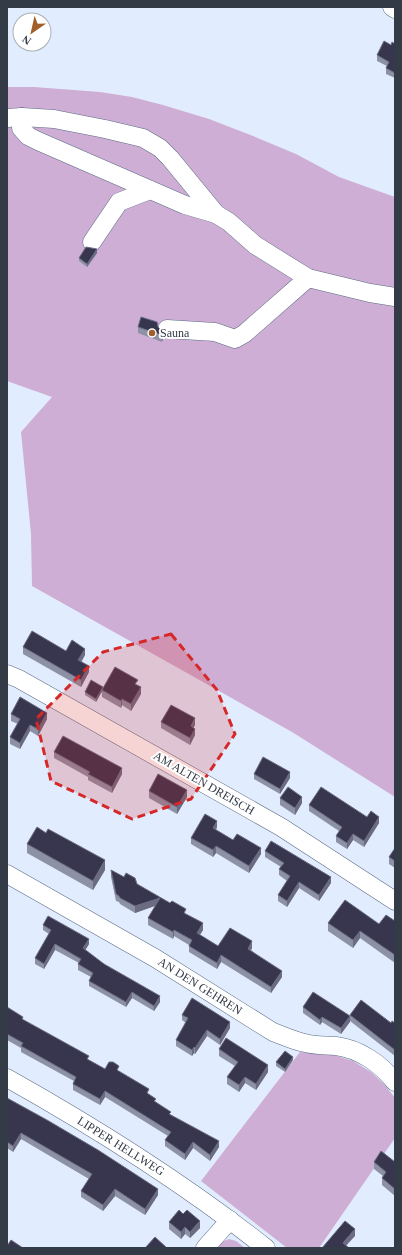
<svg xmlns="http://www.w3.org/2000/svg" width="402" height="1255" font-family="Georgia,serif">
  <rect width="100%" height="100%" fill="#e1edfe"/>
  <g fill="#cfaed5">
    <polygon points="7,87 34,87 100,92 132,97 163,105 209,119 253,136 296,154 339,177 395,197 395,797 292,732 32,586 31,534 21,432 52,397 7,381"/>
    <polygon points="300,1052 334,1055 353,1061 371,1072 384,1084 395,1098 395,1138 319,1248 287,1248 201,1181"/>
    <polygon points="229,1239 236,1241 245,1248 216,1248 222,1242"/>
  </g>
  <g fill="none" stroke-linecap="round" stroke-linejoin="round">
    <g stroke="#5a6b84" stroke-width="19">
      <g id="minor">
        <polyline points="392,7 395,9"/>
        <polyline points="22,117 21,128 28,136 38,141 185,205 216,214"/>
        <polyline points="7,118 22,117 54,119 105,129 143,138 160,148 170,158 216,214 229,222 255,245 308,278 370,293 395,297"/>
        <polyline points="92,242 119,202 150,190"/>
        <polyline points="167,329 215,332 235,339 244,334 308,278"/>
        <polyline points="7,674 19,679 281,827 395,901"/>
        <path d="M7,874l148,84 118,74c11,4 21,9 32,11 10,3 21,2 31,3 23,3 44,17 59,36"/>
        <path d="M7,1078c91,51 178,106 259,170"/>
        <polyline points="205,1248 230,1220"/>
      </g>
    </g>
    <use href="#minor" stroke="#fff" stroke-width="18"/>
  </g>
  <g fill="#8c91a6">
    <polygon points="395,44 395,78 386,74 386,68 387,66 377,61 377,55 391,45"/>
    <polygon points="97,253 87,267 79,261 79,258"/>
    <polygon points="138,327 158,327 163,332 163,338 162,342 138,333"/>
    <polygon points="23,647 66,651 85,655 82,661 89,672 81,687 23,654"/>
    <polygon points="138,685 141,694 131,711 122,705 121,708 102,697 102,691 96,702 85,695 85,692 103,689"/>
    <polygon points="11,714 47,719 38,736 30,731 20,749 10,744 10,737 18,724 11,721"/>
    <polygon points="161,722 195,725 193,728 195,735 190,745 161,728"/>
    <polygon points="54,752 122,774 112,793 88,780 88,777 54,758"/>
    <polygon points="254,774 290,778 280,794 254,779"/>
    <polygon points="149,791 187,797 177,814 149,798"/>
    <polygon points="280,798 302,803 295,815 280,805"/>
    <polygon points="309,805 367,817 379,823 364,847 353,840 347,849 336,842 336,836 339,831 309,811"/>
    <polygon points="217,827 216,830 233,840 261,854 249,873 216,853 213,857 191,844 191,838"/>
    <polygon points="27,844 105,870 93,890 27,853"/>
    <polygon points="395,848 395,868 389,864 389,857"/>
    <polygon points="265,851 331,883 319,901 299,888 287,907 278,901 278,895 287,881 279,875 279,869 281,867 265,857"/>
    <polygon points="111,870 137,884 186,914 203,930 200,935 218,946 252,948 251,950 282,977 271,993 221,962 217,969 189,952 189,945 174,936 173,939 148,925 148,918 155,906 135,913 120,904 119,902 116,901 111,877"/>
    <polygon points="395,921 395,963 360,938 353,948 328,931 328,923 379,924"/>
    <polygon points="43,925 89,944 85,950 104,964 160,1002 154,1011 132,998 126,1007 89,986 89,981 91,977 78,970 78,964 79,963 55,950 44,969 35,964 35,958 49,934 43,930"/>
    <polygon points="7,1007 23,1020 89,1060 105,1069 119,1072 149,1095 156,1102 171,1115 219,1147 210,1161 193,1148 185,1160 165,1146 165,1140 168,1136 105,1097 100,1105 73,1090 73,1084 74,1081 21,1052 21,1048 7,1040"/>
    <polygon points="303,1007 350,1016 350,1015 395,1023 395,1056 350,1021 341,1034 322,1022 320,1025 303,1013"/>
    <polygon points="182,1015 230,1028 220,1045 207,1036 195,1054 194,1053 192,1056 176,1046 176,1040 186,1023 182,1020"/>
    <polygon points="219,1049 268,1072 256,1090 245,1083 239,1092 227,1084 227,1077 235,1066 219,1056"/>
    <polygon points="293,1060 285,1072 276,1066 276,1062"/>
    <polygon points="7,1098 158,1195 145,1215 115,1196 103,1211 81,1197 81,1191 89,1179 21,1139 13,1152 7,1148"/>
    <polygon points="374,1162 395,1162 395,1196 382,1185 382,1178 383,1176 374,1169"/>
    <polygon points="169,1222 200,1228 190,1238 185,1234 181,1239 169,1229"/>
  </g>
  <g fill="#6b6c83">
    <polygon points="97,249 97,253 87,267 87,264"/>
    <polygon points="163,332 163,338 162,342 162,335"/>
    <polygon points="85,649 85,655 78,666 78,660"/>
    <polygon points="89,666 89,672 81,687 81,680"/>
    <polygon points="103,687 103,690 96,702 96,699"/>
    <polygon points="141,687 141,694 131,711 131,704"/>
    <polygon points="122,699 122,705 121,708 121,701"/>
    <polygon points="47,713 47,719 38,736 38,729"/>
    <polygon points="195,718 195,725 191,732 191,726"/>
    <polygon points="30,725 30,731 20,749 20,743"/>
    <polygon points="195,729 195,735 190,745 190,738"/>
    <polygon points="122,768 122,774 112,793 112,787"/>
    <polygon points="290,772 290,778 280,794 280,789"/>
    <polygon points="187,790 187,797 177,814 177,807"/>
    <polygon points="302,797 302,803 295,815 295,808"/>
    <polygon points="379,817 379,823 364,847 364,841"/>
    <polygon points="217,821 217,827 213,835 213,828"/>
    <polygon points="353,834 353,840 347,849 347,843"/>
    <polygon points="216,846 216,853 213,857 213,850"/>
    <polygon points="261,848 261,854 249,873 249,866"/>
    <polygon points="105,860 105,870 93,890 93,881"/>
    <polygon points="331,877 331,883 319,901 319,895"/>
    <polygon points="299,882 299,888 287,907 287,901"/>
    <polygon points="160,898 160,904 135,913 135,906"/>
    <polygon points="203,923 203,930 197,939 197,933"/>
    <polygon points="174,930 174,936 173,939 173,932"/>
    <polygon points="360,931 360,938 353,948 353,940"/>
    <polygon points="89,939 89,944 83,954 83,948"/>
    <polygon points="252,941 252,948 248,955 248,949"/>
    <polygon points="55,944 55,950 44,969 44,964"/>
    <polygon points="221,955 221,962 217,969 217,963"/>
    <polygon points="282,971 282,977 271,993 271,987"/>
    <polygon points="132,992 132,998 126,1007 126,1002"/>
    <polygon points="160,996 160,1002 154,1011 154,1006"/>
    <polygon points="350,1016 350,1022 341,1034 341,1028"/>
    <polygon points="322,1017 322,1022 320,1025 320,1020"/>
    <polygon points="230,1022 230,1028 220,1045 220,1039"/>
    <polygon points="207,1030 207,1036 195,1054 195,1048"/>
    <polygon points="194,1047 194,1053 192,1056 192,1050"/>
    <polygon points="293,1057 293,1060 285,1072 285,1069"/>
    <polygon points="268,1065 268,1072 256,1090 256,1084"/>
    <polygon points="245,1077 245,1083 239,1092 239,1085"/>
    <polygon points="105,1091 105,1097 100,1105 100,1099"/>
    <polygon points="21,1133 21,1139 13,1152 13,1146"/>
    <polygon points="219,1141 219,1147 210,1161 210,1155"/>
    <polygon points="193,1142 193,1148 185,1160 185,1154"/>
    <polygon points="115,1189 115,1196 103,1211 103,1205"/>
    <polygon points="158,1189 158,1195 145,1215 145,1209"/>
    <polygon points="200,1221 200,1228 190,1238 190,1232"/>
    <polygon points="185,1227 185,1234 181,1239 181,1232"/>
    <polygon points="355,1229 355,1236 344,1248 343,1243"/>
  </g>
  <g fill="#38354e" stroke="#6b6c83">
    <polygon points="384,41 391,45 392,42 395,44 395,73 386,68 389,62 377,55"/>
    <polygon points="86,247 97,249 87,264 79,258"/>
    <polygon points="141,317 157,322 158,327 163,332 162,335 138,327"/>
    <polygon points="32,631 66,651 72,640 85,649 78,660 89,666 81,680 23,647"/>
    <polygon points="115,667 138,680 135,684 141,687 131,704 122,699 121,701 102,690"/>
    <polygon points="91,680 103,687 96,699 85,692"/>
    <polygon points="20,697 47,713 38,729 30,725 20,743 10,737 20,719 11,714"/>
    <polygon points="171,705 195,718 191,726 195,729 190,738 161,722"/>
    <polygon points="63,736 122,768 112,787 88,774 90,772 54,752"/>
    <polygon points="263,757 290,772 280,789 254,774"/>
    <polygon points="158,774 187,790 177,807 149,791"/>
    <polygon points="288,787 302,797 295,808 280,798"/>
    <polygon points="321,787 367,817 371,811 379,817 364,841 353,834 347,843 336,836 342,827 309,805"/>
    <polygon points="205,814 217,821 213,828 233,840 237,834 261,848 249,866 216,846 213,850 191,838"/>
    <polygon points="37,827 46,833 48,829 105,860 93,881 27,844"/>
    <polygon points="271,841 331,877 319,895 299,882 287,901 278,895 290,876 279,869 284,863 265,851"/>
    <polygon points="395,848 395,861 389,857"/>
    <polygon points="111,870 124,877 126,873 135,878 137,884 170,903 172,901 186,909 184,913 203,923 197,933 218,946 230,928 252,941 248,949 282,971 271,987 221,955 217,963 189,946 192,940 174,930 173,932 148,918 160,898 135,906 120,898 119,896 116,894"/>
    <polygon points="345,900 379,924 386,915 395,921 395,955 360,931 353,940 328,923"/>
    <polygon points="48,916 89,939 83,948 104,964 160,996 154,1006 132,992 126,1002 89,981 93,973 78,964 81,959 55,944 44,964 35,958 51,930 43,925"/>
    <polygon points="313,992 350,1016 341,1028 322,1017 320,1020 303,1007"/>
    <polygon points="192,998 230,1022 220,1039 207,1030 195,1048 194,1047 192,1050 176,1040 188,1018 182,1015"/>
    <polygon points="361,1000 391,1023 392,1021 395,1023 395,1050 350,1015"/>
    <polygon points="7,1007 23,1017 22,1019 89,1056 87,1059 105,1069 109,1062 113,1062 119,1066 117,1070 149,1089 147,1093 156,1099 154,1101 171,1112 169,1114 219,1141 210,1155 193,1142 185,1154 165,1140 171,1132 105,1091 100,1099 73,1084 76,1077 21,1046 23,1043 7,1034"/>
    <polygon points="226,1038 268,1065 256,1084 245,1077 239,1085 227,1077 238,1062 219,1049"/>
    <polygon points="285,1051 293,1057 285,1069 276,1062"/>
    <polygon points="7,1098 47,1120 98,1150 158,1189 145,1209 115,1189 103,1205 81,1191 92,1174 21,1133 13,1146 7,1142"/>
    <polygon points="381,1151 395,1162 395,1189 382,1178 386,1172 374,1162"/>
    <polygon points="179,1210 183,1214 187,1210 200,1221 190,1232 185,1227 181,1232 169,1222"/>
    <polygon points="345,1221 355,1229 343,1243 349,1248 322,1248"/>
    <polygon points="155,1237 167,1248 145,1248"/>
    <polygon points="11,1240 23,1248 7,1248 7,1246"/>
  </g>
  <path fill="#d62828" fill-opacity="0.2" stroke="#d62828" stroke-width="3" stroke-dasharray="8 5" stroke-linejoin="round" d="M171,634l46,56 18,44 -44,65 -59,20 -81,-38 -15,-62 67,-67z"/>
  <circle fill="#a05e2a" stroke="#fff" stroke-width="1.5" cx="152" cy="333" r="4"/>
  <g text-anchor="middle" dominant-baseline="central" stroke-width="4" stroke-linejoin="round" paint-order="stroke">
    <g font-size="12" fill="#333b46" stroke="#fff" text-anchor="start">
      <text x="160" y="333">Sauna</text>
    </g>
    <g font-size="12" fill="#333b46" stroke="#fff">
      <text transform="translate(204 783) rotate(30)">AM ALTEN DREISCH</text>
      <text transform="translate(200 986) rotate(32)">AN DEN GEHREN</text>
      <text transform="translate(121 1146) rotate(32)">LIPPER HELLWEG</text>
    </g>
  </g>
  <rect width="402" height="1255" fill="none" stroke="#333b46" stroke-width="16"/>
  <g transform="translate(32 32) rotate(214)"><circle r="19" fill="#ffffff" stroke="#adb1b5"/>
  <path d="M0-3L7 15L0 10L-7 15Z" fill="#a05e2a"/>
  <text y="-6" font-size="11" font-weight="bold" text-anchor="middle" fill="#333b46">N</text>
  </g>
</svg>
